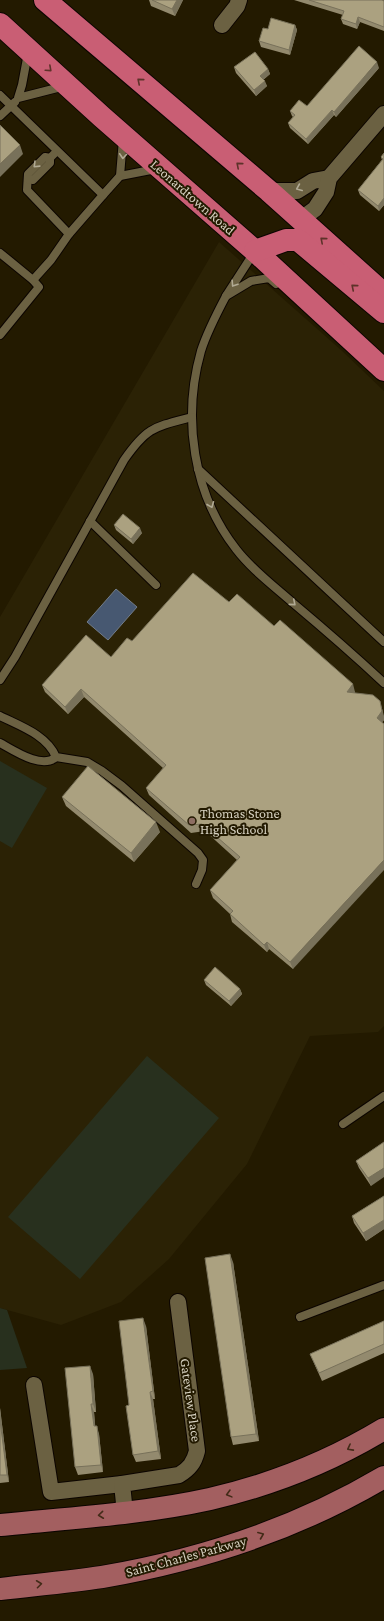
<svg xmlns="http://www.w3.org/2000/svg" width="384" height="1621" font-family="'Crimson Pro',serif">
  <rect width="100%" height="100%" fill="#231a00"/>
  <polygon fill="#2b2205" points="219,242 341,350 384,391 384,1026 378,1032 310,1036 247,1164 169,1259 121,1302 61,1325 0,1308 0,617"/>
  <g fill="#28301e">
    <polygon points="0,761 47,788 12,848 0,841"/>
    <polygon points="147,1056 219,1118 80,1279 8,1217"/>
    <polygon points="0,1308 7,1310 27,1368 0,1370"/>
  </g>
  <polygon fill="#475871" stroke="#727c89" points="116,589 137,607 108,640 87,622"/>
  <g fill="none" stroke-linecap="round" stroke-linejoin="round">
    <g stroke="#0c0500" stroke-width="10">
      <g id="lane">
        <polyline points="28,53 22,85 18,98 65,86"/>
        <polyline points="0,95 103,195 69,234 51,260 33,280 39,287 0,335"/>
        <polyline points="0,116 15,102"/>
        <polyline points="50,158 45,157 28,174 27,190 69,234"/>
        <polyline points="120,176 123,139"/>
        <polyline points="28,179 33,180 50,163 50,158 54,154"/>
        <polyline points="103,195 120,176 156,169"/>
        <polyline points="255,251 226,296 251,281 269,278 276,284"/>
        <polyline points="0,253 33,280"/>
        <path d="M226,296c-9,17 -19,36 -25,55 -19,67 -8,143 35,198 16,21 38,37 57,54 31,26 62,53 91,80"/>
        <polyline points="198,469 384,642"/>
        <polyline points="90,521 156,585"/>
        <path d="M0,680l15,-23 109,-197c23,-33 30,-33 68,-43"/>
        <path d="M0,716c20,10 47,19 56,41l31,5 15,9 20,15 76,67 5,7 -1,10 -6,14"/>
        <path d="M0,743c13,7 42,27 56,14"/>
        <polyline points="343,1124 384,1096"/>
        <polyline points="300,1317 384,1285"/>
      </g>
    </g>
    <g stroke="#0c0500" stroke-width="18">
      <g id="street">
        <polyline points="222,25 237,6 239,0"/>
        <polyline points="269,191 297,191 313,181 329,178"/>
        <polyline points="300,220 315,209 326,192 329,178 384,114"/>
        <polyline points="34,1385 51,1492 122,1484"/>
        <path d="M125,1513l-3,-29 57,-9c10,-6 15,-12 18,-24l-19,-149"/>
      </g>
    </g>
    <g stroke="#0c0500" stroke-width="24">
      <g id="primary">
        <path d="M0,1525c70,-7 142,-11 210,-26 61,-14 121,-38 174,-70"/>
        <path d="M0,1589c34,-4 69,-7 102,-12 99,-17 196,-49 282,-100"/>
      </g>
    </g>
    <g stroke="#0c0500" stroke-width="24">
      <g id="highway">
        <polyline points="45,0 269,191 384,294"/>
        <polyline points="0,24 102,117 255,251 384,370"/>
        <polyline points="255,251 286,240 298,240 384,312"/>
      </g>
    </g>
    <use href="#lane" stroke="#6b6142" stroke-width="8"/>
    <use href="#street" stroke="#6b6142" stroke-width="16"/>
    <use href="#primary" stroke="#a35f60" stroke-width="22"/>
    <use href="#highway" stroke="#c95e74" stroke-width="22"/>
  </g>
  <g fill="#938a6e">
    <polygon points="149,0 183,0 175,16 151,6"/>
    <polygon points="294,0 382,0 384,1 384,31 360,22 357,29 343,24 341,19 343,15"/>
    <polygon points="295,25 297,30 290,55 261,47 259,41 268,29"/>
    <polygon points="234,67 268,69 270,74 263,80 267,86 256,96 236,73"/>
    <polygon points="379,68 336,117 334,115 308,144 290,128 288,123 293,117 292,116 290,111 307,106"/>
    <polygon points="384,153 384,205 379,211 360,195 358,190 382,160 381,157"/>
    <polygon points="114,525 142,533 133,544 116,530"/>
    <polygon points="229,602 274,626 355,692 354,693 382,709 384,720 382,722 293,969 269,949 267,952 232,922 230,914 213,898 210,890 237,860 205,831 191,833 149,795 146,788 163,768 84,697 68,714 45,692 42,685 111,657 132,641"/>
    <polygon points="62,797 160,832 134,862 66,806"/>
    <polygon points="204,980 240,989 242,994 231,1006 206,985"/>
    <polygon points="384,1142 371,1186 359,1168 356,1161"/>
    <polygon points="384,1196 384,1229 366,1241 354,1223 352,1216"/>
    <polygon points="233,1262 259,1441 233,1445 231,1437"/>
    <polygon points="384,1321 384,1353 322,1381 310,1354"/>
    <polygon points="146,1326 155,1399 153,1399 161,1459 136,1462 133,1455 129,1405"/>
    <polygon points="93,1374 96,1412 94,1412 95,1426 99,1434 103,1472 78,1475 75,1467"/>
    <polygon points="0,1408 9,1482 0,1483"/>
  </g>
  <g fill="#78715a">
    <polygon points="177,0 183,0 175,16 172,9"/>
    <polygon points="358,17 360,22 357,29 356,24"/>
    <polygon points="295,25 297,30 290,55 289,50"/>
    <polygon points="377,62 379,68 336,117 334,112"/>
    <polygon points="268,69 270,74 262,81 260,76"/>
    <polygon points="265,81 267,86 256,96 254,90"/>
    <polygon points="332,110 334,115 308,144 306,139"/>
    <polygon points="20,145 23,154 0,177 0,164"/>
    <polygon points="384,198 384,205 379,211 378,206"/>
    <polygon points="140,528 142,533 133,544 131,539"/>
    <polygon points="353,684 355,692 350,700 347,692"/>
    <polygon points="81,689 84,697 68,714 65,707"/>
    <polygon points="380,701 384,716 384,720 380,725 377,718"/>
    <polygon points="156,822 160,832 134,862 131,853"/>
    <polygon points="384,860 384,870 293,969 290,962"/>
    <polygon points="267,942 269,949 267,952 264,945"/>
    <polygon points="240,989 242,994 231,1006 229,1001"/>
    <polygon points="384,1168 384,1177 371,1186 368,1178"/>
    <polygon points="384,1220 384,1229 366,1241 363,1233"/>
    <polygon points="230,1254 233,1262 259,1441 256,1434"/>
    <polygon points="143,1318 146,1326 155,1399 153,1391"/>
    <polygon points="90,1366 93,1374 96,1412 93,1404"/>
    <polygon points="150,1392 153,1399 161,1459 158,1451"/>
    <polygon points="91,1404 94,1412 96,1434 94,1426"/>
    <polygon points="0,1408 9,1482 7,1475 0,1421"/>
    <polygon points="97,1426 99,1434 103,1472 101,1465"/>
  </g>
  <g fill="#aba180" stroke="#78715a">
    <polygon points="152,0 177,0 172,9"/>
    <polygon points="309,0 382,0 384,1 384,27 358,17 356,24 341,19 344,11"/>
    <polygon points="271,18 295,25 289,50 259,41 263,28 268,29"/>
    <polygon points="359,46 377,62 334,112 332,110 306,139 288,123 295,115 290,111 299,100 307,106"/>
    <polygon points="255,52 268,69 260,76 265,81 254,90 234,67"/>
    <polygon points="0,125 20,145 0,164"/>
    <polygon points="384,153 384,198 378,206 358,190 383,159 381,157"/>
    <polygon points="123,514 140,528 131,539 114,525"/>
    <polygon points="193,573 229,602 237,594 274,626 280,620 353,684 347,692 373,695 380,701 382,711 377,718 384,724 384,860 290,962 267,942 264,945 230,914 233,911 210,890 240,857 202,824 189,825 146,788 166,765 81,689 65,707 42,685 86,635 111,657 127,638 132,641"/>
    <polygon points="88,766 156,822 131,853 62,797"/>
    <polygon points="215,967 240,989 229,1001 204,980"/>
    <polygon points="384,1142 384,1168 368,1178 356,1161"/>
    <polygon points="384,1196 384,1220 363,1233 352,1216"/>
    <polygon points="230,1254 256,1434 231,1437 205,1258"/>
    <polygon points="143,1318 153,1391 150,1392 158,1451 133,1455 126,1406 129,1405 119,1321"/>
    <polygon points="384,1321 384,1344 319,1373 310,1354"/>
    <polygon points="90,1366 93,1404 91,1404 94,1426 97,1426 101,1465 75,1467 65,1368"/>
    <polygon points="0,1421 7,1475 0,1475"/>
  </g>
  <defs><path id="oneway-chevron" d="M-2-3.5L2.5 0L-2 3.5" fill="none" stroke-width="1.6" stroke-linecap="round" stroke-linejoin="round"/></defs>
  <g stroke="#5d3229">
    <use href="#oneway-chevron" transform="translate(49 69) rotate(42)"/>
    <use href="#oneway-chevron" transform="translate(140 81) rotate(-140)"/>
    <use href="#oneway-chevron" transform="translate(239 165) rotate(-139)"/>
    <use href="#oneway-chevron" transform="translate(323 240) rotate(-139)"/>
    <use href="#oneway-chevron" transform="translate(354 287) rotate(-140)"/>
  </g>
  <g stroke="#b1aa94">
    <use href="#oneway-chevron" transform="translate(123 156) rotate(94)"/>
    <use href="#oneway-chevron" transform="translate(36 165) rotate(136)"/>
    <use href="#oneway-chevron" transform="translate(299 188) rotate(157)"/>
    <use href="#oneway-chevron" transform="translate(234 284) rotate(123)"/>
    <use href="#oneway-chevron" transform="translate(211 505) rotate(68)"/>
    <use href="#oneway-chevron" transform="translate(293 603) rotate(40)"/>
  </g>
  <g stroke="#432b18">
    <use href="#oneway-chevron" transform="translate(350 1448) rotate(152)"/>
    <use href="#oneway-chevron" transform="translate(229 1494) rotate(165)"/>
    <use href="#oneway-chevron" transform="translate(101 1515) rotate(174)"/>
    <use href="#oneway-chevron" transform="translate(261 1535) rotate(-22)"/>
    <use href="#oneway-chevron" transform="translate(39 1584) rotate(-7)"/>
  </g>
  <circle fill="#8d6e63" stroke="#231a00" stroke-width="1.5" cx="192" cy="821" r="4"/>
  <g text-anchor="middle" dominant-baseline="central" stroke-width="4" stroke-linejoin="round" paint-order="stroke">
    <g font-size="14" fill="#d6d1c0" stroke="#231a00">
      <text transform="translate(193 197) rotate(41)">Leonardtown Road</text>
      <text transform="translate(191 1400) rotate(82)">Gateview Place</text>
      <text transform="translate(186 1556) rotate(-15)">Saint Charles Parkway</text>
    </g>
    <g font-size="14" fill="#d6d1c0" stroke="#231a00" text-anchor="start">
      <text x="200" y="813">Thomas Stone<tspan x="200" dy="16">High School</tspan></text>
    </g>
  </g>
</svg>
